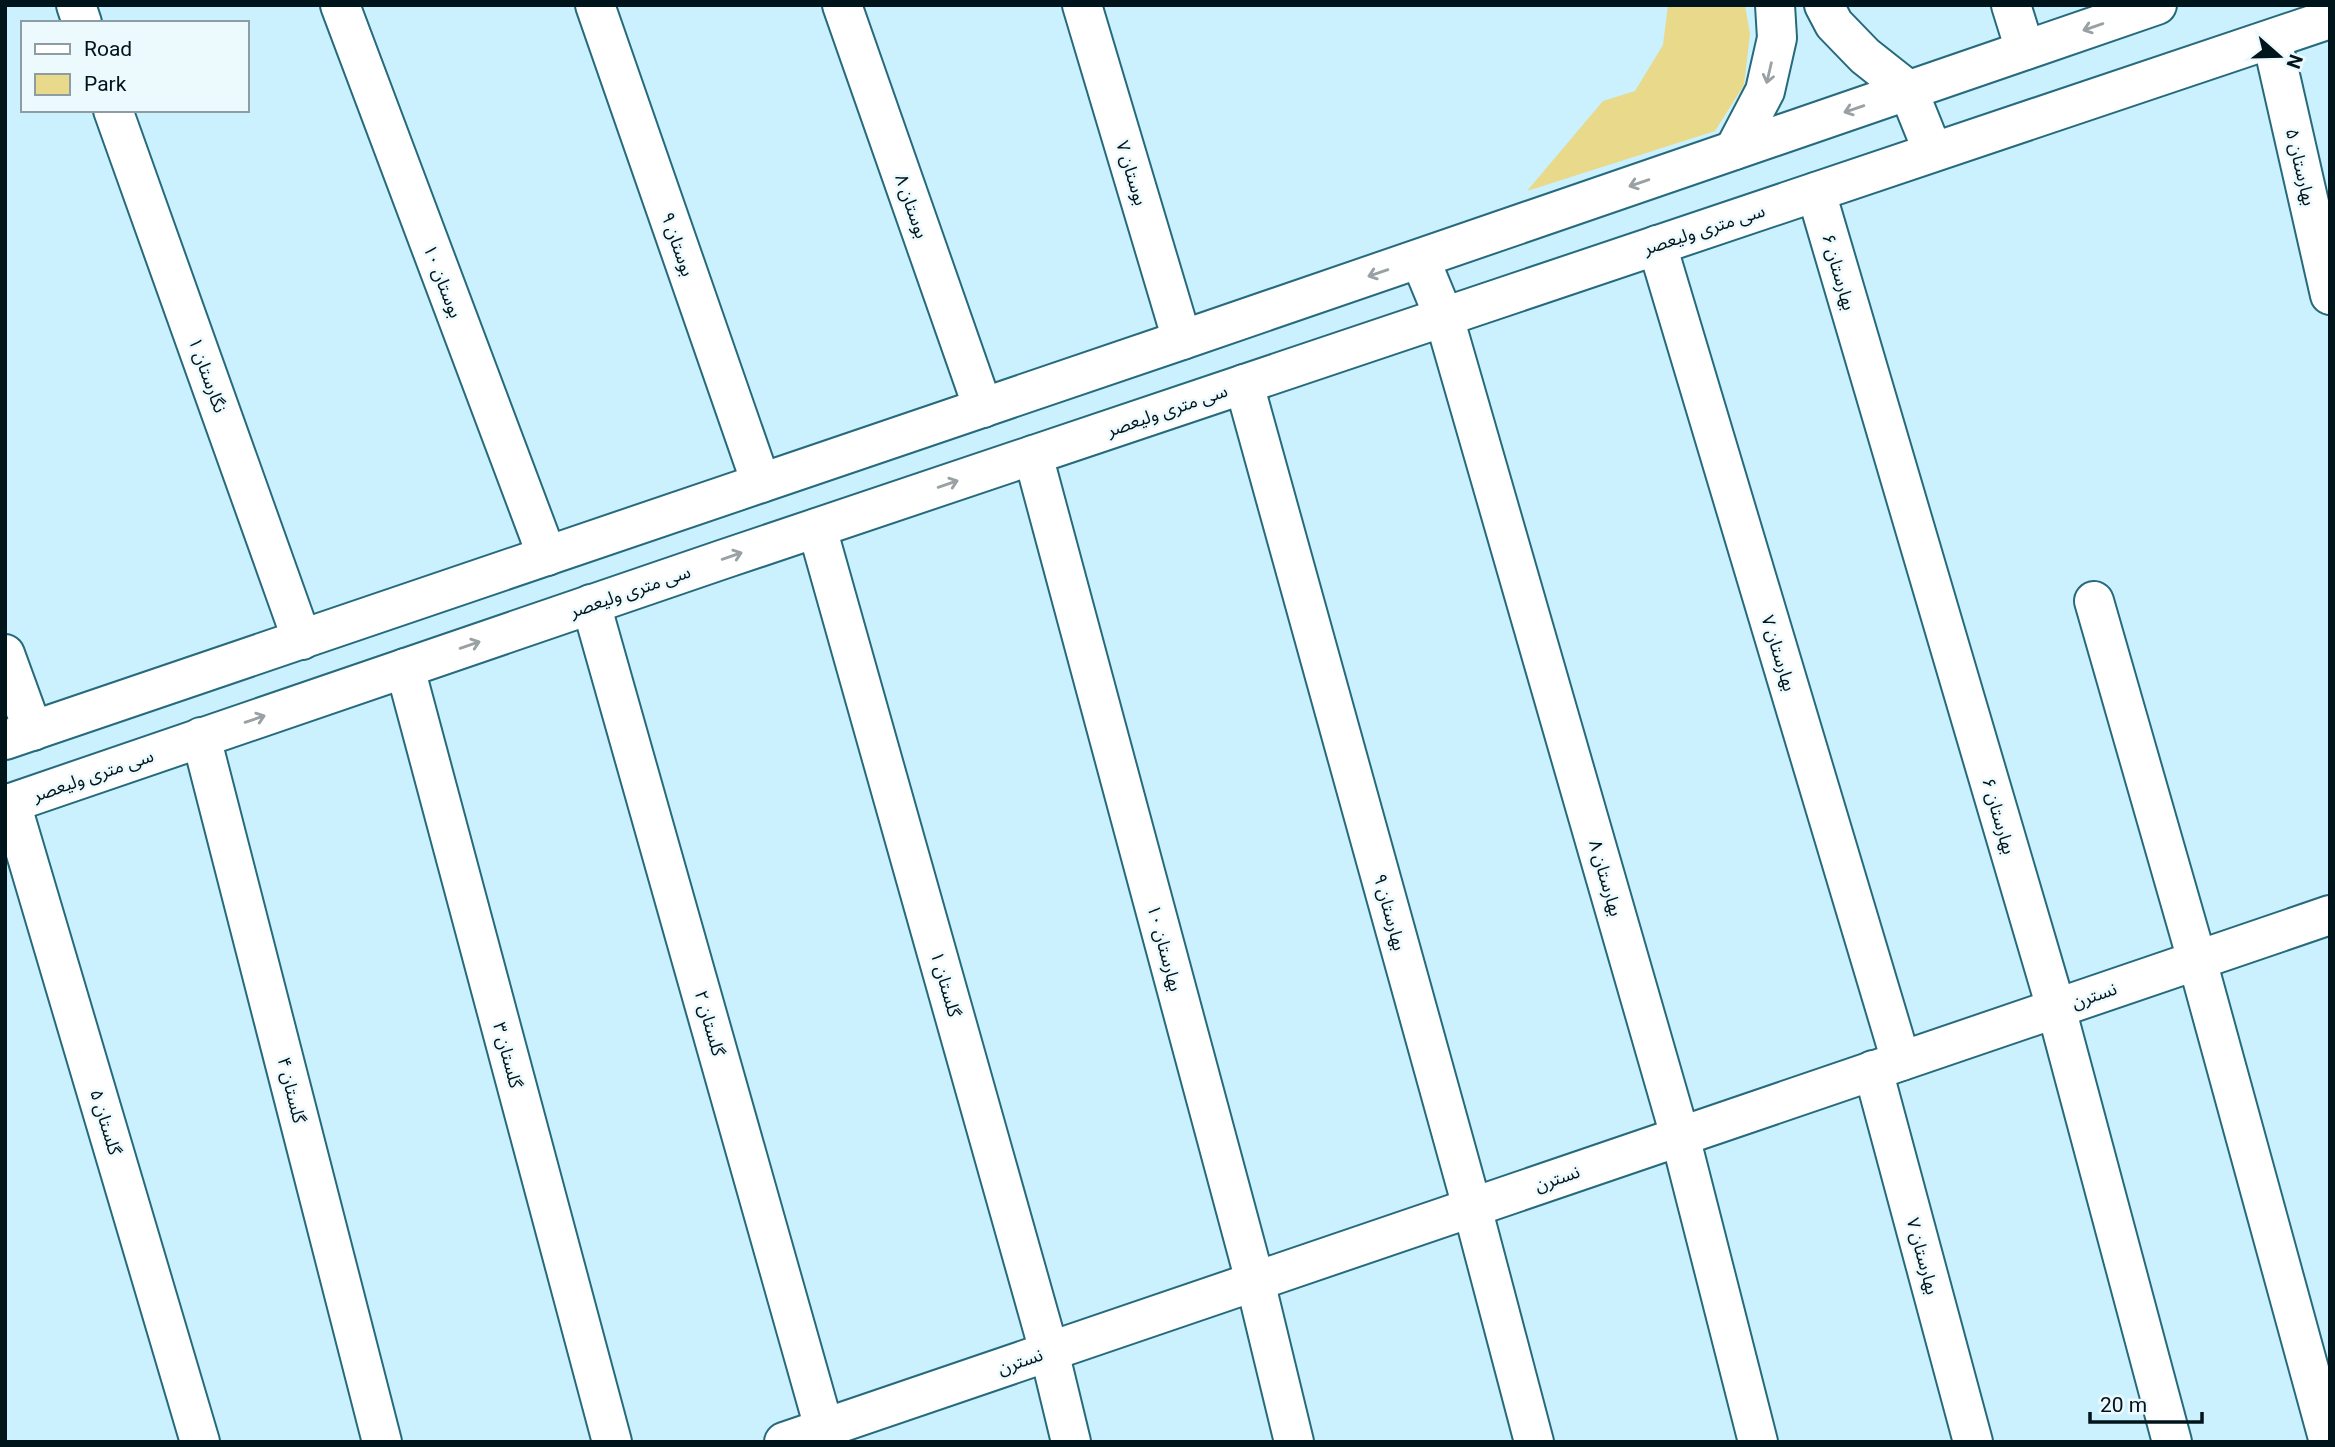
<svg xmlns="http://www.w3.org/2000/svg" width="2335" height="1447" font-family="Roboto,'Noto Sans Arabic',sans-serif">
  <rect width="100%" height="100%" fill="#caf1fd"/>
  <polygon fill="#e8d98b" points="1668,5 1745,5 1750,34 1744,85 1715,131 1527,191 1603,101 1635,91 1663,45"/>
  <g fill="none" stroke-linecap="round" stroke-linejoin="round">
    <g stroke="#266a7c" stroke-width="42">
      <g id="minor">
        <polyline points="76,5 82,23"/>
        <polyline points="340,5 547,556"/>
        <polyline points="595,5 761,483"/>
        <polyline points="842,5 983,408"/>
        <polyline points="1082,5 1182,340"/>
        <polyline points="1824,5 1834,24 1865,56 1908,90 1933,152"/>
        <polyline points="2011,5 2025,50"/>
        <polyline points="2272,40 2330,295"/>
        <polyline points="113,110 302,640"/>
        <polyline points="1734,150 1765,91 1777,38 1775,5"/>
        <polyline points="1816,192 2056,1008 2172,1442"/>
        <polyline points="1657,245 1901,1061"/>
        <polyline points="1420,259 1444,317 1680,1136 1758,1442"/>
        <polyline points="1244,384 1472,1207 1534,1442"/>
        <polyline points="1033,455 1255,1281 1294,1442"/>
        <polyline points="817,528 1049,1351 1071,1442"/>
        <polyline points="2094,601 2197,960 2329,1442"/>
        <polyline points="591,604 828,1442"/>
        <polyline points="5,654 33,731"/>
        <polyline points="405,668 612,1442"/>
        <polyline points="201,737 382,1442"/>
        <polyline points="11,803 200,1442"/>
        <polyline points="1873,1070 1973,1442"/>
        <polyline points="784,1442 2330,915"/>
      </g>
    </g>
    <g stroke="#266a7c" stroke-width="42">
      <g id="major">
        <polyline points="5,740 1182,340 2157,5"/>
        <polyline points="5,805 724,559 2330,19"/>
      </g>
    </g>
    <use href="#minor" stroke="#fff" stroke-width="38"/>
    <use href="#major" stroke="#fff" stroke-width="38"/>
  </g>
  <defs><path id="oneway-shaft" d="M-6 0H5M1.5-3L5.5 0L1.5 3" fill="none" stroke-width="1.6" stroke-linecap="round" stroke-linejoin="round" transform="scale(1.75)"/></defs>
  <g stroke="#99a1a4">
    <use href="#oneway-shaft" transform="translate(2093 27) rotate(161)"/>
    <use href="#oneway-shaft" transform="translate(1769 73) rotate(103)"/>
    <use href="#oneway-shaft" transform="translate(1854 109) rotate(161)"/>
    <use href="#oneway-shaft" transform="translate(1639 183) rotate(161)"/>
    <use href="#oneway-shaft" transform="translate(1378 273) rotate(161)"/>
    <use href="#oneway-shaft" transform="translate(948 484) rotate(-19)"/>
    <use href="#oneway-shaft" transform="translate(732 556) rotate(-19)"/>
    <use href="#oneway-shaft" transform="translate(470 645) rotate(-19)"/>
    <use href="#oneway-shaft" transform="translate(255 719) rotate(-19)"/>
  </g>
  <g text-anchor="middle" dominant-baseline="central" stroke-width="5" stroke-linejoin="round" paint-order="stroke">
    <g font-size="18" fill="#00141b" stroke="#ecf9fd">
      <text transform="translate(2301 167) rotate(77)">بهارستان ۵</text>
      <text transform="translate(1132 173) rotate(73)">بوستان ۷</text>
      <text transform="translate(912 206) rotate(71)">بوستان ۸</text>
      <text transform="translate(1704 229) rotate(-18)">سی متری ولیعصر</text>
      <text transform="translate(678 244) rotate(71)">بوستان ۹</text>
      <text transform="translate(1839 272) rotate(74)">بهارستان ۶</text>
      <text transform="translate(443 281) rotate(69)">بوستان ۱۰</text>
      <text transform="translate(208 375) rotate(70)">نگارستان ۱</text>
      <text transform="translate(1167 410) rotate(-19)">سی متری ولیعصر</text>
      <text transform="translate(630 591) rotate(-19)">سی متری ولیعصر</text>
      <text transform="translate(1779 653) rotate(73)">بهارستان ۷</text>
      <text transform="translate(93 775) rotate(-19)">سی متری ولیعصر</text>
      <text transform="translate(1999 816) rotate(74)">بهارستان ۶</text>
      <text transform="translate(1606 878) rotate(74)">بهارستان ۸</text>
      <text transform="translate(1390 912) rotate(75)">بهارستان ۹</text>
      <text transform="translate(1165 948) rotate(75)">بهارستان ۱۰</text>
      <text transform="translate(946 984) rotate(74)">گلستان ۱</text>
      <text transform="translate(2094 995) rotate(-19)">نسترن</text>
      <text transform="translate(710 1023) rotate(74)">گلستان ۲</text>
      <text transform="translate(508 1055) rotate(75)">گلستان ۳</text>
      <text transform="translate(292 1090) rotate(76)">گلستان ۴</text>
      <text transform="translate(106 1122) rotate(73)">گلستان ۵</text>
      <text transform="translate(1557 1178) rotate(-19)">نسترن</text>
      <text transform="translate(1923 1256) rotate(75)">بهارستان ۷</text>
      <text transform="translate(1020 1361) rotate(-19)">نسترن</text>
    </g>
  </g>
  <rect width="2335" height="1447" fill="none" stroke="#00141b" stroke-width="14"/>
  <rect x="21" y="21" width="228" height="91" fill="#ecf9fd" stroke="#8e9da3" stroke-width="2"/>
  <rect x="35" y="44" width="35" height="10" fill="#ffffff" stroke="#8e9da3" stroke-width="2"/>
  <text x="84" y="56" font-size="21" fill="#00141b">Road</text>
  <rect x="35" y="74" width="35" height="21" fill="#e8d98b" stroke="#8e9da3" stroke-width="2"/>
  <text x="84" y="91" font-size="21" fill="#00141b">Park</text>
  <g transform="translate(2279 56) rotate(110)" stroke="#ecf9fd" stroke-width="5" paint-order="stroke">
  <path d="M0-5L12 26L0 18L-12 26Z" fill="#00141b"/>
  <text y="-10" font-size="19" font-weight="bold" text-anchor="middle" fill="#00141b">N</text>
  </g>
  <path d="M2090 1412v10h112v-10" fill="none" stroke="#00141b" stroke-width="3.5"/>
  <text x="2100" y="1412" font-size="21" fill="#00141b" stroke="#ecf9fd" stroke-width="5" paint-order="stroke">20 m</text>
</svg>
